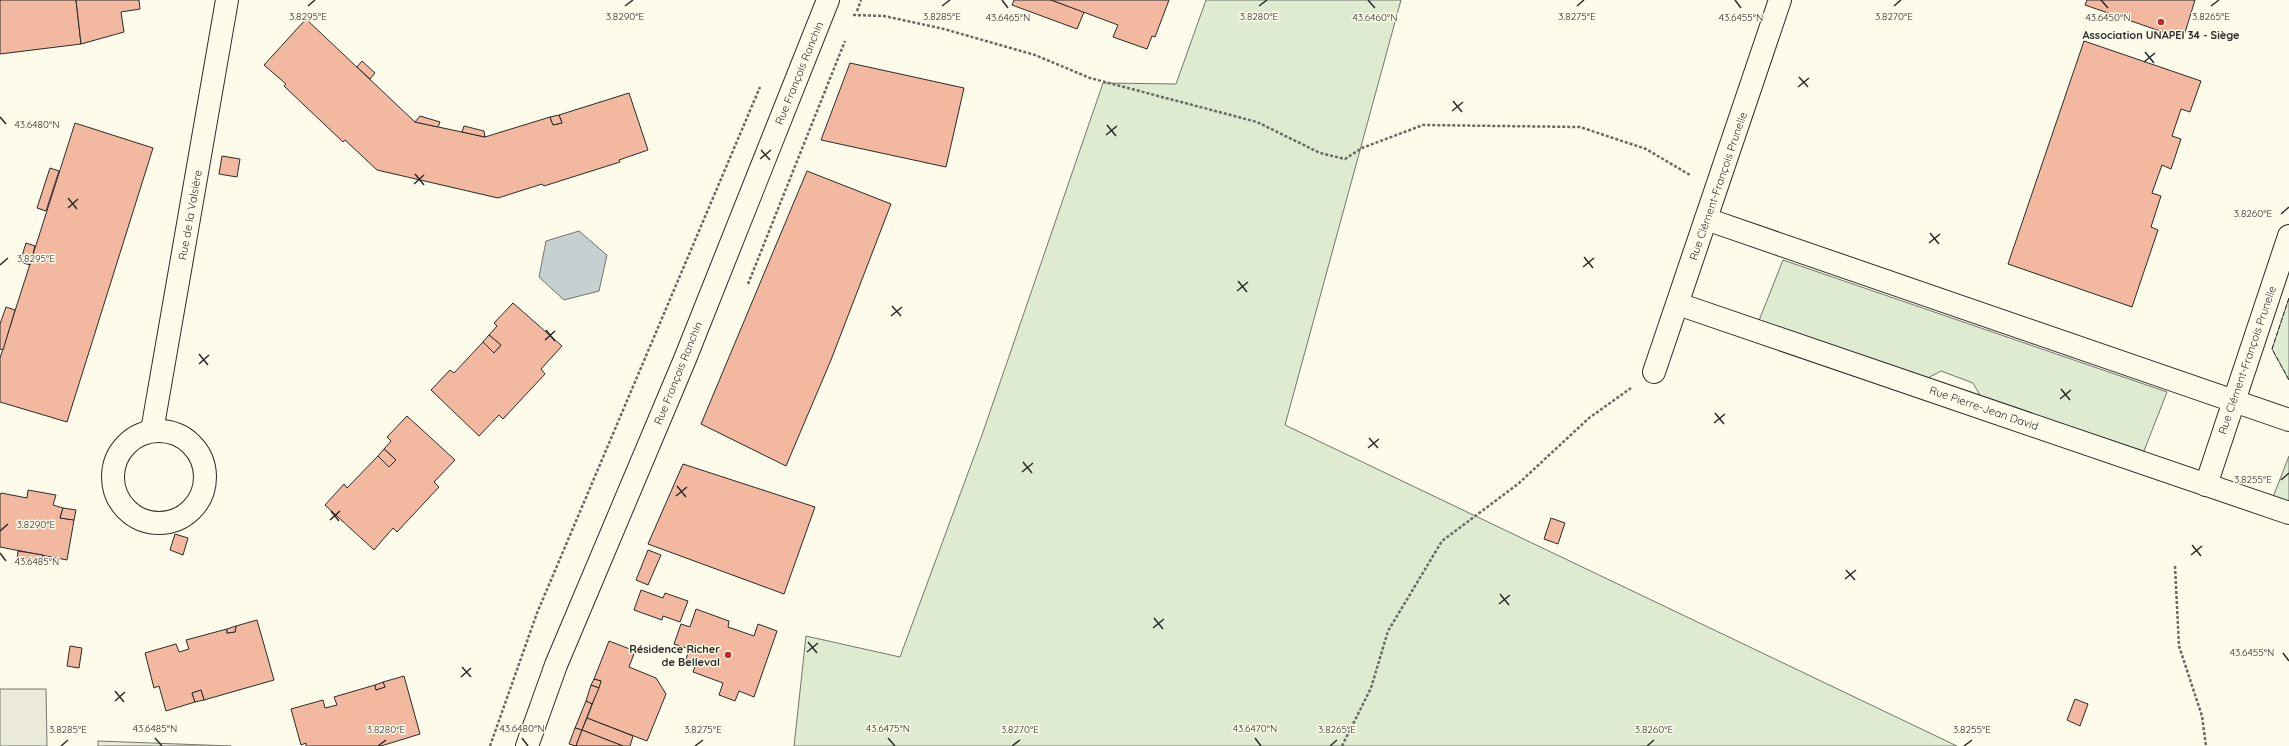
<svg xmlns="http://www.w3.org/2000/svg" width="2289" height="746" font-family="Quicksand,sans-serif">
  <rect width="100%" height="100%" fill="#fdfbea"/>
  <g fill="#deebd1" stroke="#74746e">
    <polygon points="1206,0 1401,0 1285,425 1957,746 794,746 806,636 900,657 982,435 1103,83 1176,84"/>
    <polygon points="1783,260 2167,392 2144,451 1981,397 1973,383 1941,371 1926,379 1758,323"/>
    <polygon points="2289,298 2289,380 2272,349"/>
    <polygon points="2289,456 2289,502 2273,497"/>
  </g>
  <g fill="#eceadb" stroke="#74746e">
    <polygon points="0,689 46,689 47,746 0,746"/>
    <polygon points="98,741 231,746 98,746"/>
  </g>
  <polygon fill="#c7d0d0" stroke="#74746e" points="579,231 607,255 599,291 564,300 539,277 546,241"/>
  <g fill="#f2b8a0" stroke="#2b2b2b">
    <polygon points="0,0 76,0 81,44 0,54"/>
    <polygon points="76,0 139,0 140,9 121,12 124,32 81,44"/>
    <polygon points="1014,0 1051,0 1084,12 1077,29 1012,5"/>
    <polygon points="1051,0 1169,0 1155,37 1152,36 1147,49 1113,37 1118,25"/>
    <polygon points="2087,0 2195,0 2183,39 2085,5"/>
    <polygon points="306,19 415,122 485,137 550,117 553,125 562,123 559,115 629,93 648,150 619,160 620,162 544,186 542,184 498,198 377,170 345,140 343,142 284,86 286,84 264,65"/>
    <polygon points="2084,41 2201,81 2190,112 2181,109 2172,136 2181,139 2171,169 2162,165 2152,193 2161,196 2151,227 2158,230 2132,307 2008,264"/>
    <polygon points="362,61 375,73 370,79 357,67"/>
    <polygon points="850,63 964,88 946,167 821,140"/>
    <polygon points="559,115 562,123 553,125 550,117"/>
    <polygon points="420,116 440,122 438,127 415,122"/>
    <polygon points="75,123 153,148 67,422 0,402 0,358"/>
    <polygon points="464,126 484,131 485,137 462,132"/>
    <polygon points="222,156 240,159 237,177 219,174"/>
    <polygon points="50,168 59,171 46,211 37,208"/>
    <polygon points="807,171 891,204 831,360 786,466 701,424"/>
    <polygon points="26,243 35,246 30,265 20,262"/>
    <polygon points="513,303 562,346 541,369 545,374 503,419 499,415 479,436 431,390 450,370 454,373 483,342 494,353 501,345 489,335 497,326 494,323"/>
    <polygon points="6,307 15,310 3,350 0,349 0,324"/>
    <polygon points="489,335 501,345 494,353 483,342"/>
    <polygon points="407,416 455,460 434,482 439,487 397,532 393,528 374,550 325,505 344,484 347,488 378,456 389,467 396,460 384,449 391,441 387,437"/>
    <polygon points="384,449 396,460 389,467 378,456"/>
    <polygon points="683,464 815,507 784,594 648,544"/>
    <polygon points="28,490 56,495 53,505 63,508 60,518 74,520 67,560 0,547 0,495 1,493 27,498"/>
    <polygon points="63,508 76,510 74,520 60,518"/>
    <polygon points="1551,518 1565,523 1558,544 1544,539"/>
    <polygon points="175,534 188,538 183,555 170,550"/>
    <polygon points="648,550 661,555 648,585 636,580"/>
    <polygon points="18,551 43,555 42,565 17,560"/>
    <polygon points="641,590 663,598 665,593 688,601 680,622 663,616 662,620 634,610"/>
    <polygon points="696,609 729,621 728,627 754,636 758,624 777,631 754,697 739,691 735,701 719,695 723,683 693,672 696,664 686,660 689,649 674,644 681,624 690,627"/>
    <polygon points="257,620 274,680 204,700 201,690 192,693 195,702 166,711 159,686 154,688 145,653 176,644 179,652 189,649 186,640 227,629 227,633 235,632 236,626"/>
    <polygon points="236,626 235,632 227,633 227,629"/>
    <polygon points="609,641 635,651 629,667 656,678 666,694 647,741 587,718 601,681 594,679"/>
    <polygon points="70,646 82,648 79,668 67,666"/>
    <polygon points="404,676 420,734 381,746 306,746 306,743 301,745 291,709 323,700 325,708 337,705 334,697 375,685 376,690 385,687 383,682"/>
    <polygon points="594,679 601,681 599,688 591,685"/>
    <polygon points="383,682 385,687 376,690 375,685"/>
    <polygon points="591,685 599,688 592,704 586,701"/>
    <polygon points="201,690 204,700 195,702 192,693"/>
    <polygon points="2075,699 2088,704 2080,726 2067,720"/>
    <polygon points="586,701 592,704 582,730 575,728"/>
    <polygon points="587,718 633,736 630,746 623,746 582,730"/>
    <polygon points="575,728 582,730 576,746 569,744"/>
    <polygon points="582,730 623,746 576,746"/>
  </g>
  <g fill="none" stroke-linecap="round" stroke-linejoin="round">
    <g stroke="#2b2b2b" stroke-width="24">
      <g id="minor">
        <polyline points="1706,219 2289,420"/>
        <polyline points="1678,304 2289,513"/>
        <polyline points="1654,372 1780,0"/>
        <circle cx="159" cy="477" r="46"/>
        <polyline points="152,431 227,0"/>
        <polyline points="2206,485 2289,236"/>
        <polyline points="527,746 556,665 685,359 828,0"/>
      </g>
    </g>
    <g stroke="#6a6964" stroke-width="2.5" stroke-dasharray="3 2" stroke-linecap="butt">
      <polyline points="857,11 861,0"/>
      <polyline points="853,15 884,16 944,29 1035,55 1090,78 1257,122 1320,153 1345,159 1362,148 1423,125 1580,127 1646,149 1690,175"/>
      <polyline points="748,284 845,41"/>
      <polyline points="2175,566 2179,646 2202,716 2206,746"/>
      <polyline points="490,746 537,613 760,87"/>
      <polyline points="1342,746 1371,688 1388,631 1442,541 1518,484 1589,418 1631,388"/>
    </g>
    <use href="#minor" stroke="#fdfbea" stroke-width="22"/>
    <polyline stroke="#2b2b2b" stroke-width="1" stroke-dasharray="5 2" stroke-linecap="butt" points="2289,298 2272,349 2289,380"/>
  </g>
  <path fill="none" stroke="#2b2b2b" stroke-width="1.5" d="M1002,0l6,8M1368,0l7,8M1735,0l6,8M2101,0l7,8M308,6l7,-6M625,6l8,-6M942,6l8,-6M1259,6l8,-6M1577,6l7,-6M1894,6l7,-6M2211,6l8,-6M2145,52l9,11M2144,62l11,-9M1799,77l9,10M1798,87l11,-9M1453,101l9,11M1452,111l11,-9M0,117l6,7M1107,125l9,11M1106,135l11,-9M761,150l9,10M760,159l11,-9M415,174l9,11M414,184l10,-9M68,198l9,11M68,208l10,-9M2281,214l8,-7M1930,233l9,11M1929,243l11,-9M1584,257l9,11M0,265l8,-7M1583,267l11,-9M1238,281l9,11M1237,291l11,-9M892,306l9,10M891,316l11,-9M546,330l9,11M545,340l10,-9M199,354l9,11M199,364l10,-9M2061,389l9,11M2060,399l11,-9M1715,413l9,11M1714,423l11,-9M1369,438l9,10M1368,448l11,-9M1023,462l9,11M1022,472l11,-9M2281,480l8,-7M677,486l9,11M676,496l11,-9M331,511l8,10M330,520l10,-9M0,531l8,-7M2192,545l9,11M0,553l6,8M2191,555l11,-9M1846,570l9,10M1845,579l11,-9M1500,594l9,11M1499,604l11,-9M1154,618l9,11M1153,628l11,-9M808,642l9,11M807,652l11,-9M2283,653l6,8M462,667l9,10M461,677l10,-9M115,691l9,11M115,701l10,-9M155,738l7,8M522,738l6,8M888,738l7,8M1255,738l6,8M61,746l7,-6M378,746l8,-6M695,746l8,-6M1012,746l8,-6M1330,746l7,-6M1647,746l7,-6M1964,746l8,-6"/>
  <g fill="#c62828" stroke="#fdfbea" stroke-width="1.5">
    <circle cx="2161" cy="22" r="4"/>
    <circle cx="728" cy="655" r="4"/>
  </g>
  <g text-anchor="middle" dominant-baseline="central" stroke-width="3" stroke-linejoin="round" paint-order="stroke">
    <g font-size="11" font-weight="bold" fill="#2b2b2b" stroke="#fdfbea">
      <text x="2161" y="35">Association UNAPEI 34 - Siège</text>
      <text x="720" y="649" text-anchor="end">Résidence Richer<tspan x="720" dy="13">de Belleval</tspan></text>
    </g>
    <g font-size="11" fill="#2b2b2b" stroke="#fdfbea">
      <text transform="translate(799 73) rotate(-68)">Rue François Ranchin</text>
      <text transform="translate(1718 186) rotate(-71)">Rue Clément-François Prunelle</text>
      <text transform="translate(190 215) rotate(-80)">Rue de la Valsière</text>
      <text transform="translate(2247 360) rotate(-71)">Rue Clément-François Prunelle</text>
      <text transform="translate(678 373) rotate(-68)">Rue François Ranchin</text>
      <text transform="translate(1984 408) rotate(19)">Rue Pierre-Jean David</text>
    </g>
  </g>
  <g font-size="10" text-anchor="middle" fill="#2b2b2b" stroke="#fdfbea" stroke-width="3" stroke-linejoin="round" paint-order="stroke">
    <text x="308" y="20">3.8295°E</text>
    <text x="625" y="20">3.8290°E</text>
    <text x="1577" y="20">3.8275°E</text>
    <text x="1894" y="20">3.8270°E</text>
    <text x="942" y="20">3.8285°E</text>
    <text x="1259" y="20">3.8280°E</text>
    <text x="2211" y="20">3.8265°E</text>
    <text x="2108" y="21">43.6450°N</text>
    <text x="1008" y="21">43.6465°N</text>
    <text x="1375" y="21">43.6460°N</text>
    <text x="1741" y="21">43.6455°N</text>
    <text x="37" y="128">43.6480°N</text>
    <text x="2253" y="217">3.8260°E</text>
    <text x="36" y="262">3.8295°E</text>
    <text x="2253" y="483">3.8255°E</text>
    <text x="36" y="528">3.8290°E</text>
    <text x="37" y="565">43.6485°N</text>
    <text x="2252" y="656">43.6455°N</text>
    <text x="155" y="732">43.6485°N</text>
    <text x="522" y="732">43.6480°N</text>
    <text x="888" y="732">43.6475°N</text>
    <text x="1255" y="732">43.6470°N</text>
    <text x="68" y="733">3.8285°E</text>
    <text x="386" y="733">3.8280°E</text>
    <text x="703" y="733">3.8275°E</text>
    <text x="1020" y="733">3.8270°E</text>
    <text x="1337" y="733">3.8265°E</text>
    <text x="1654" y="733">3.8260°E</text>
    <text x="1972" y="733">3.8255°E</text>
  </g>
</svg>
